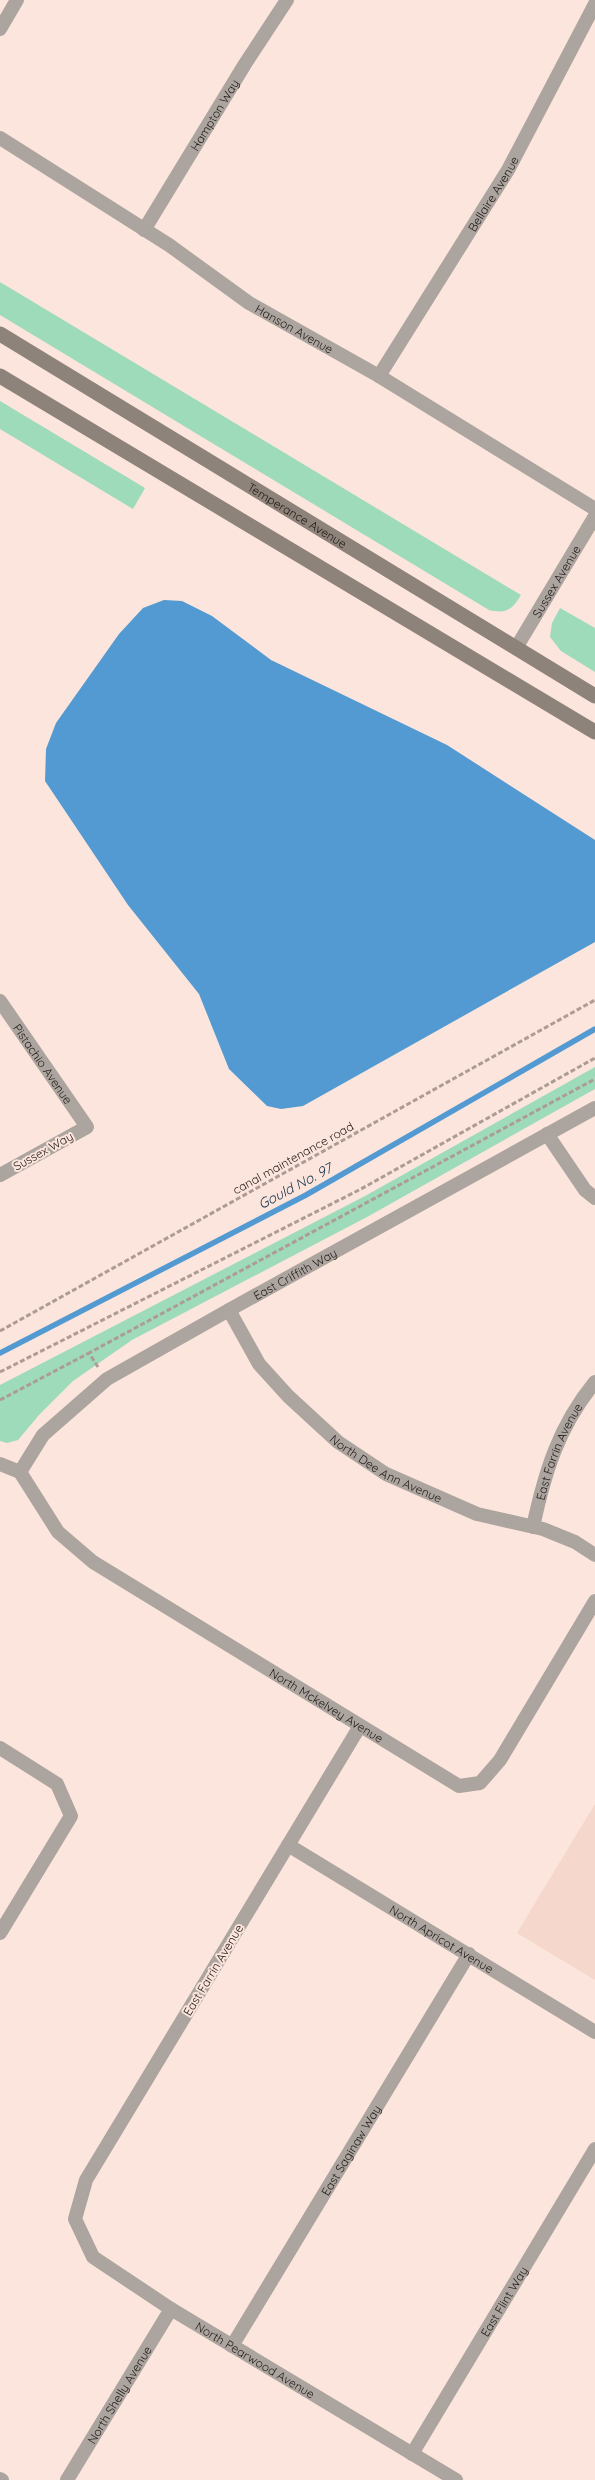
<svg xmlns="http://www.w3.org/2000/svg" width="595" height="2480" font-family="Quicksand,sans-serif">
  <rect width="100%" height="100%" fill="#fce5dc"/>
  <polygon fill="#f5d7cb" points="595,1804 595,1980 517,1933"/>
  <g fill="#9ddbbb">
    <path d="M0,282l521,313c-9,15 -15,19 -32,15l-489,-295z"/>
    <polygon points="0,401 145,488 133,509 0,429"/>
    <polygon points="560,608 595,628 595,672 561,651 550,637 552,623"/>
    <polygon points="595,1067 595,1089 367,1217 132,1340 73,1381 39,1415 18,1440 7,1443 0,1441 0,1385 365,1196"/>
  </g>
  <polygon fill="#529ad1" points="164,600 182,601 212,616 271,660 447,745 595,840 595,942 303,1106 281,1109 267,1106 229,1069 199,994 128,905 45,781 46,749 56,723 119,634 143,608"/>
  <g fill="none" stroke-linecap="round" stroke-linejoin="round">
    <polyline stroke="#529ad1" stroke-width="5.5" points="0,1353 306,1195 595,1029"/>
    <g stroke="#ad9c95" stroke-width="3" stroke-dasharray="5 2.5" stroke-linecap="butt">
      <polyline points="0,1331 595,1000"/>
      <polyline points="98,1367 89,1353 595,1079"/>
      <polyline points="0,1372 361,1189 595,1058"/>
      <polyline points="0,1400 89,1353"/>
    </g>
    <g stroke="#aca59f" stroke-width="14">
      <polyline points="0,29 17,0"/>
      <path id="s1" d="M0,138l169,107 80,58 130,73 216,133"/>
      <path id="s2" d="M144,230l101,-166 42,-64"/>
      <path id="s3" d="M379,376l129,-206 87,-166"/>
      <path id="s4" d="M516,648l79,-132"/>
      <path id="s5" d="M0,1001l87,126 -87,48"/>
      <polyline points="547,1134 585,1190 595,1198"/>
      <path id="s6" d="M229,1310l30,54 29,32 50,46 48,32 91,40 66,15 32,13 20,13"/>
      <polyline points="0,1464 20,1472"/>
      <path id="s7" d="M20,1472l38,60 35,30 366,224 21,-3 20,-23 95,-159"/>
      <path id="s8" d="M20,1472l23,-37 64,-56 122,-69 366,-202"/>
      <path id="s9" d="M533,1527c12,-56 26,-101 62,-145"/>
      <path id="s10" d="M360,1726l-274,454 -11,39 18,38 78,52 285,171"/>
      <polyline points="0,1748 57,1784 71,1816 0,1933"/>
      <path id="s11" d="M288,1845l307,187"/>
      <path id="s12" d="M232,2346l237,-392"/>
      <path id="s13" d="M412,2454l183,-305"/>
      <polyline points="0,2479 2,2480"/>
      <path id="s14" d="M67,2480l104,-171"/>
    </g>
    <g stroke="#8e837a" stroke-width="15">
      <path id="s15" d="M0,334l595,362"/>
      <polyline points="0,376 595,732"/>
    </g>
  </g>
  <g text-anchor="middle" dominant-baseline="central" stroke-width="4" stroke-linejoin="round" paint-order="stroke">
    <g font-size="12" fill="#211916" stroke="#fce5dc">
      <text stroke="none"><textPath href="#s2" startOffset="135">Hampton Way</textPath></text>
      <text stroke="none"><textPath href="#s3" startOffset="215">Bellaire Avenue</textPath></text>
      <text stroke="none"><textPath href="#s1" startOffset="351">Hanson Avenue</textPath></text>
      <text stroke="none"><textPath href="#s15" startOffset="348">Temperance Avenue</textPath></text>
      <text stroke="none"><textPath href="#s4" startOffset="78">Sussex Avenue</textPath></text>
      <text stroke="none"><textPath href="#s5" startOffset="76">Pistachio Avenue</textPath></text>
      <text transform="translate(43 1151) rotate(-29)">Sussex Way</text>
      <text transform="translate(293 1158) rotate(-29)">canal maintenance road</text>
      <text stroke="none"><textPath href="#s8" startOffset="344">East Criffith Way</textPath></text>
      <text stroke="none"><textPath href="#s9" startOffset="80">East Farrin Avenue</textPath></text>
      <text stroke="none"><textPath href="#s6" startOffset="228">North Dee Ann Avenue</textPath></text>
      <text stroke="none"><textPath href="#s7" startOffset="391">North Mckelvey Avenue</textPath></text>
      <text stroke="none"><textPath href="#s11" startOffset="180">North Apricot Avenue</textPath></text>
      <text transform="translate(213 1970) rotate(-59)">East Farrin Avenue</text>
      <text stroke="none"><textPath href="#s12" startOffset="229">East Saginaw Way</textPath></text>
      <text stroke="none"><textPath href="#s13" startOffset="178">East Flint Way</textPath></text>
      <text stroke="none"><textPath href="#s10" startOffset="805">North Pearwood Avenue</textPath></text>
      <text stroke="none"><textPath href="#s14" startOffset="100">North Shelly Avenue</textPath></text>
    </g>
    <g font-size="14" font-style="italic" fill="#15354c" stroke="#fce5dc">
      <text transform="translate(295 1186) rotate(-28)">Gould No. 97</text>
    </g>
  </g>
</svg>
